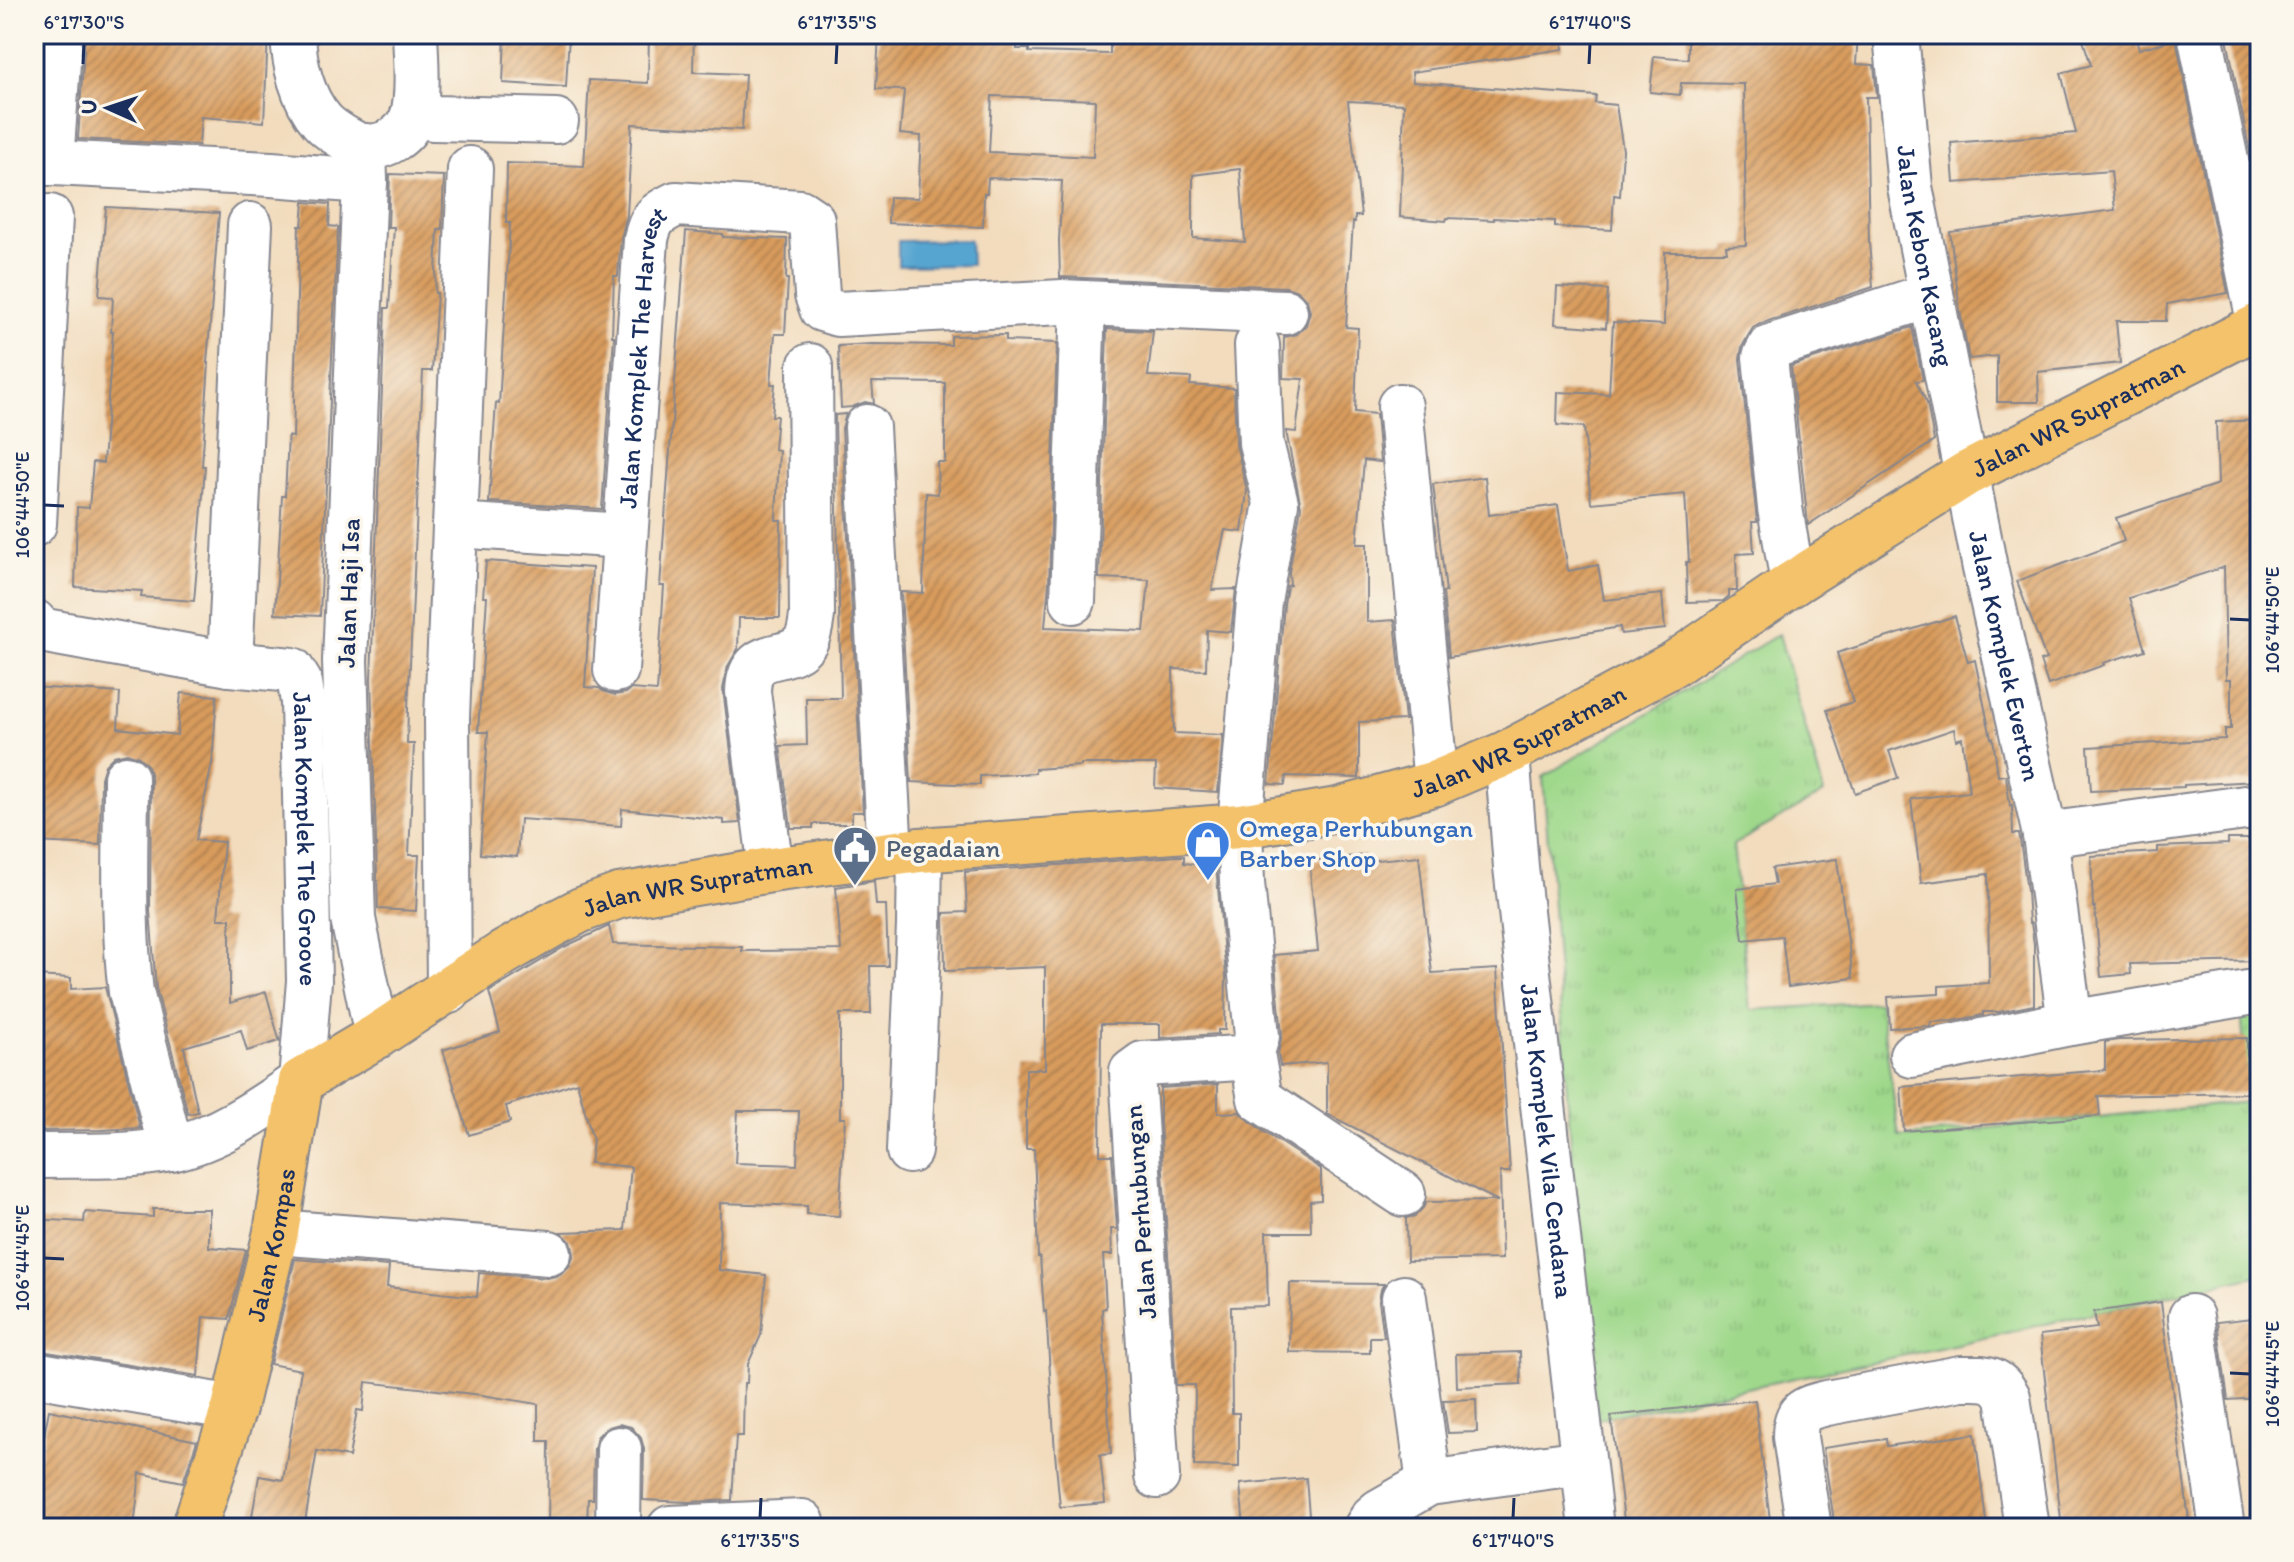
<svg xmlns="http://www.w3.org/2000/svg" width="2294" height="1562" font-family="Itim,sans-serif">
  <defs>
    <pattern id="grass-tufts" width="24" height="20" patternUnits="userSpaceOnUse" patternTransform="scale(2)"><rect width="24" height="20" fill="#9fd88b"/><path d="M3 7l-1-3M5 7V3M7 7l1-3M15 17l-1-3M17 17v-4M19 17l1-3" fill="none" stroke="#88ba7a"/></pattern>
    <pattern id="building-hatch" width="6" height="6" patternUnits="userSpaceOnUse" patternTransform="scale(2)"><rect width="6" height="6" fill="#d89b5c"/><path d="M-1 1l2-2M0 6l6-6M5 7l2-2" fill="none" stroke="#ae7f4f"/></pattern>
  </defs>
  <rect width="100%" height="100%" fill="#fbf7ec"/>
  <filter id="ink" filterUnits="userSpaceOnUse"><feTurbulence type="fractalNoise" baseFrequency=".0125" numOctaves="2"/><feDisplacementMap in="SourceGraphic" scale="16" xChannelSelector="R" yChannelSelector="G"/><feConvolveMatrix kernelMatrix="1 2 1 2 8 2 1 2 1" color-interpolation-filters="sRGB"/></filter>
  <filter id="wash" filterUnits="userSpaceOnUse"><feTurbulence type="fractalNoise" baseFrequency=".006" numOctaves="4" result="noise"/><feDisplacementMap in="SourceGraphic" scale="32" xChannelSelector="R" yChannelSelector="G"/><feGaussianBlur stdDeviation="1.8" result="paint"/><feColorMatrix in="noise" values="0 0 0 0 0 0 0 0 0 0 0 0 0 0 0 0 0 1.4 0 .05"/><feComposite in="paint" operator="in"/></filter>
  <g filter="url(#wash)">
    <rect width="100%" height="100%" fill="#f2dcbd"/>
    <polygon fill="url(#grass-tufts)" stroke="#5d8474" stroke-width="2" points="1779,634 1824,793 1733,845 1750,1010 1880,1002 1899,1137 2248,1102 2241,1009 2260,1007 2260,1275 1944,1347 1592,1420 1543,777"/>
    <polygon fill="#57a5d0" stroke="#396a97" stroke-width="2" points="970,240 971,265 898,266 898,241"/>
    <g id="blocks">
      <g fill="url(#building-hatch)" fill-rule="evenodd">
        <polygon points="85,34 132,36 132,34 268,34 264,122 201,117 199,145 78,139"/>
        <polygon points="505,34 569,34 566,87 503,83"/>
        <polygon points="649,34 694,34 693,72 745,74 742,130 632,124 627,215 621,238 618,276 614,276 612,336 614,336 602,509 489,502 496,403 499,404 508,260 510,223 506,223 507,163 584,166 589,80 648,83"/>
        <path d="M879,34h138v15h12v3l81,2v-20h452l1,15 -151,23 1,10 183,14 -1,7 21,2 7,45 -3,46 -6,-1 -2,35 -57,-3v-6l-61,-3v2l-47,-2 -1,3 -46,-4 4,-113 -56,-3 13,115h-6v6h-2l-7,105 12,1 -3,84 21,2 4,48 -16,-2 -7,84h10v78l28,-2 10,100 -46,2v56l-73,-2 -1,9 -16,-1 15,-180 3,-18 3,-1 -1,-13 12,-65 -15,-76 10,1 7,-53 -20,-1 1,-41 13,-3 9,-9 4,-13 -3,-12 -9,-9 -12,-4 -226,-10 -1,-37 3,-59 -74,-3 -1,15h-3l-1,34 -95,-4 1,-26 29,1 3,-62 -21,-2 4,-44 -28,-1zM992,96l103,4 -2,57 -104,-5zM1240,169l5,73 -52,-4v-63z"/>
        <polygon points="1688,34 1858,34 1856,64 1874,65 1877,97 1866,97 1869,243 1873,287 1762,323 1753,328 1748,336 1742,347 1740,359 1757,522 1752,522 1754,553 1736,554 1737,591 1729,591 1729,596 1723,601 1687,602 1686,562 1689,562 1685,494 1591,503 1584,427 1557,425 1558,392 1609,394 1613,322 1664,325 1665,252 1727,252 1726,246 1746,245 1744,84 1681,83 1680,95 1650,92 1654,56 1688,59"/>
        <polygon points="2081,34 2134,34 2139,49 2176,39 2228,293 2167,304 2166,321 2116,321 2120,363 2038,372 2039,402 1997,402 1997,356 1969,359 1960,311 1950,232 2115,210 2111,171 1954,183 1951,143 2076,133 2061,73 2091,65"/>
        <polygon points="2226,34 2260,34 2260,202"/>
        <polygon points="390,174 444,176 442,229 438,229 435,293 437,293 432,371 423,371 408,709 407,744 414,744 409,855 419,855 416,911 378,909 371,679 385,308 389,308 394,227 388,227"/>
        <polygon points="304,202 330,204 329,226 338,227 320,616 275,614 282,496 285,496 288,436 293,437 299,226 302,226"/>
        <polygon points="106,207 219,213 207,363 209,363 202,466 205,466 202,508 194,601 141,597 142,591 75,587 77,507 89,508 93,462 103,463 113,332 111,332 113,297 99,296"/>
        <polygon points="686,231 723,234 723,237 787,239 786,279 788,279 785,334 775,334 771,384 775,384 772,416 777,416 774,449 779,450 776,520 781,520 780,618 739,618 738,649 728,666 723,689 740,823 724,824 724,820 622,809 621,826 520,819 517,857 480,854 488,732 478,732 487,597 483,597 486,561 592,568 585,687 599,688 603,691 615,695 626,693 631,689 657,691 664,586 660,586"/>
        <polygon points="1557,287 1608,290 1606,328 1555,324"/>
        <polygon points="1912,327 1923,380 1916,381 1927,403 1934,441 1808,525 1791,366"/>
        <polygon points="1107,329 1153,331 1148,376 1191,378 1190,385 1234,388 1236,444 1247,491 1242,532 1225,530 1212,590 1236,589 1231,632 1207,630 1206,670 1173,669 1174,733 1223,735 1218,792 1155,788 1156,764 1081,764 1081,766 1035,769 1035,773 980,776 980,785 911,782 901,592 923,593 926,493 938,494 937,462 945,462 945,383 872,382 874,404 865,402 852,407 841,408 838,346 872,344 951,345 951,336 1006,335 1006,341 1057,343 1049,583 1045,627 1144,631 1149,580 1099,578"/>
        <polygon points="846,414 842,428 863,812 852,812 852,824 813,824 813,828 791,828 780,746 807,745 806,698 841,698 835,415"/>
        <polygon points="2260,420 2260,716 2256,716 2257,781 2184,785 2184,787 2091,791 2088,747 2225,739 2225,729 2231,729 2231,679 2226,679 2224,567 2129,598 2145,650 2103,663 2104,665 2048,685 2040,661 2046,659 2017,581 2124,541 2116,518 2218,484 2216,422"/>
        <polygon points="1485,477 1489,515 1558,505 1568,571 1598,565 1604,600 1662,594 1665,629 1621,634 1620,627 1449,657 1443,592 1446,592 1433,484"/>
        <polygon points="1955,616 1968,662 1975,660 1991,738 1993,738 1998,776 2006,775 2010,806 2012,805 2013,834 2019,834 2020,839 2027,891 2029,923 2031,923 2034,944 2034,1005 1999,1012 1983,1012 1983,1015 1953,1021 1931,1022 1930,1026 1890,1028 1888,997 1939,994 1939,986 1989,983 1988,874 1921,883 1911,799 1969,792 1962,738 1956,740 1954,729 1889,751 1898,778 1855,793 1827,710 1853,702 1837,653"/>
        <polygon points="34,687 120,693 118,728 177,735 181,693 217,696 212,764 196,840 224,842 218,919 230,919 230,1003 266,992 279,1039 279,1041 247,1051 241,1030 184,1047 198,1112 188,1114 156,988 150,911 151,778 148,766 139,757 127,753 114,756 105,765 101,778 100,845 34,842"/>
        <polygon points="2228,839 2256,839 2257,920 2260,920 2260,961 2130,964 2131,974 2101,977 2095,907 2093,907 2091,856 2158,852 2158,847 2228,844"/>
        <polygon points="1365,855 1366,861 1419,856 1432,973 1497,969 1510,1172 1500,1172 1502,1259 1407,1261 1406,1218 1415,1216 1423,1208 1426,1202 1498,1201 1327,1114 1327,1062 1280,1066 1278,1054 1282,1034 1274,955 1318,951 1309,861"/>
        <polygon points="1178,856 1184,856 1184,863 1216,866 1226,976 1225,1030 1218,1030 1218,1034 1160,1038 1160,1024 1101,1024 1100,1155 1112,1155 1117,1229 1111,1229 1112,1255 1103,1255 1106,1308 1102,1309 1111,1454 1100,1455 1105,1503 1060,1507 1055,1453 1046,1311 1044,1312 1040,1257 1038,1257 1034,1149 1026,1149 1026,1069 1045,1069 1045,967 945,971 944,913 967,912 965,872"/>
        <polygon points="1837,859 1853,978 1788,987 1782,936 1743,940 1737,889 1775,884 1772,868"/>
        <path d="M874,881l2,24h10l2,61h-18l1,48h-31v104h5l-6,98 -32,-2v-8l-87,-3 -1,67 47,5 -5,60 -13,29 -1,19h-3l-1,53h-7l-4,64 -44,2 -45,-2 1,-51 -3,-11 -10,-11 -12,-3 -13,4 -9,9 -3,12 -1,50h-5l-1,29h-39l1,-87h-11v-37l-56,-9 -116,-13 -3,29 -6,-1 -8,47 -32,-6 -13,77h-54l9,-52 24,4 18,-110 -31,-6 25,-105 94,7 -2,21 90,10 2,-24 68,5 13,-3 10,-9 4,-12 -3,-12 -10,-10 64,-2 6,-63 -41,-4 3,-22 -16,-59 -71,24 4,16 -41,13 -26,-85 57,-18 -11,-40 75,-45 45,-21 4,18 129,3v4l99,-1 -5,-63zM738,1111h61l-2,54 -62,-2z"/>
        <polygon points="34,976 71,978 71,989 105,987 140,1128 102,1130 34,1131"/>
        <polygon points="2247,1038 2247,1093 2098,1096 2100,1116 1904,1131 1901,1087 2105,1070 2105,1042 2119,1040"/>
        <polygon points="1218,1084 1218,1113 1239,1112 1264,1132 1321,1169 1321,1200 1310,1201 1311,1232 1266,1232 1268,1306 1231,1307 1232,1413 1239,1413 1239,1467 1194,1466 1195,1385 1176,1385 1160,1122 1160,1088"/>
        <polygon points="153,1209 209,1209 209,1247 246,1250 229,1319 203,1317 198,1376 34,1350 34,1219 84,1222 85,1212 153,1217"/>
        <polygon points="1290,1283 1384,1284 1381,1289 1379,1301 1384,1337 1370,1337 1370,1353 1289,1352"/>
        <polygon points="2161,1302 2190,1528 2062,1528 2040,1335 2097,1328 2094,1312"/>
        <polygon points="2260,1317 2260,1398 2228,1400 2217,1322"/>
        <polygon points="1520,1352 1521,1384 1457,1387 1456,1354"/>
        <polygon points="1476,1399 1477,1432 1448,1433 1443,1400"/>
        <polygon points="1755,1400 1771,1528 1715,1528 1715,1522 1662,1528 1625,1528 1611,1416"/>
        <polygon points="49,1410 197,1441 183,1482 140,1473 134,1528 34,1528 34,1486"/>
        <polygon points="1975,1434 1987,1528 1835,1528 1823,1448 1886,1439 1887,1446"/>
        <polygon points="1306,1478 1310,1528 1244,1528 1240,1484"/>
      </g>
    </g>
  </g>
  <g filter="url(#ink)">
    <use href="#blocks" fill-opacity="0" stroke="#86868e" stroke-width="2"/>
    <g fill="none" stroke-linecap="round" stroke-linejoin="round">
      <g stroke="#86868e" stroke-width="48">
        <g id="minor">
          <path d="M293,34c1,30 9,64 29,87 8,9 31,24 43,25 20,3 42,-11 48,-31 6,-23 3,-57 2,-81"/>
          <path id="s1" d="M1896,34l14,153 75,381 60,267 25,188"/>
          <polyline points="2200,34 2260,326"/>
          <polyline points="413,115 433,118 556,121"/>
          <polyline points="364,146 365,181 345,661 353,919 377,1036"/>
          <polyline points="34,162 271,174 365,181"/>
          <polyline points="51,163 60,34"/>
          <polyline points="1257,345 1261,443 1276,503 1259,601 1240,826 1242,883 1257,1036 1252,1053 1260,1099 1403,1194"/>
          <polyline points="1400,406 1436,783"/>
          <polyline points="867,427 890,854"/>
          <polyline points="34,524 50,217"/>
          <polyline points="455,525 625,536"/>
          <polyline points="1793,583 1780,508 1765,357 1770,347 1931,295"/>
          <polyline points="1073,601 1083,303"/>
          <path id="s2" d="M34,622l7,8 21,4 168,30 62,6 8,13 3,19 6,279 -8,100c-39,27 -83,58 -131,68 -44,9 -91,6 -136,7"/>
          <polyline points="230,664 250,225"/>
          <path id="s3" d="M616,670l30,-430c4,-22 11,-27 30,-36l124,8 12,8 5,75 5,14 16,5 224,-12 223,10"/>
          <path id="s4" d="M1507,753l9,114 75,661"/>
          <path d="M126,778c0,71 -4,143 5,214l40,157"/>
          <polyline points="2045,835 2260,806"/>
          <path d="M771,870l-23,-178c1,-49 42,-25 58,-52 4,-7 5,-17 6,-25l-2,-249"/>
          <polyline points="449,991 447,717 470,169"/>
          <polyline points="1912,1055 2070,1023 2260,991"/>
          <polyline points="909,1151 919,925 920,850"/>
          <polyline points="276,1232 549,1253"/>
          <polyline points="1404,1298 1429,1483"/>
          <polyline points="2191,1317 2222,1528"/>
          <polyline points="34,1374 234,1408"/>
          <polyline points="1157,1476 1132,1072 1143,1064 1239,1058 1252,1053"/>
          <polyline points="618,1528 619,1449"/>
          <polyline points="670,1528 802,1522"/>
          <polyline points="1366,1528 1373,1517 1380,1511 1429,1483 1583,1462"/>
          <path d="M1809,1528l-14,-91c0,-27 9,-28 32,-34l134,-25c23,0 35,-3 47,19l19,131"/>
        </g>
      </g>
      <g stroke="#86868e" stroke-width="48">
        <g id="major">
          <path id="s5" d="M194,1528l40,-120 42,-176 25,-151 76,-45 125,-82 50,-29 29,-15 38,-14 152,-26 149,-20 320,-24 98,-16 98,-27 71,-30 167,-89 119,-81 173,-109 294,-149"/>
        </g>
      </g>
      <use href="#minor" stroke="#fff" stroke-width="44"/>
      <use href="#major" stroke="#f4c26a" stroke-width="44"/>
    </g>
  </g>
  <path fill="none" stroke="#1b2f5e" stroke-width="3" d="M83,64l1,-20M836,64l1,-20M1589,64l1,-20M44,505l20,1M2230,619l20,1M44,1258l20,1M2230,1373l20,1M760,1518l1,-20M1513,1518l1,-20"/>
  <defs>
    <g id="shop-pin" transform="scale(2.3)"><path d="M0 17L-7.5 6A9.5 9.5 0 1 1 7.5 6Z" fill="#3f7fe0" stroke="#fbf7ec"/><path d="M-5-2.5h2.3a2.7 3.5 0 0 1 5.4 0H5L5.5 6h-11ZM-1.5-2.5h3a1.5 2.3 0 0 0-3 0Z" fill="#fff"/></g>
    <g id="civic-pin" transform="scale(2.3)"><path d="M0 17L-7.5 6A9.5 9.5 0 1 1 7.5 6Z" fill="#5c6f8a" stroke="#fbf7ec"/><path d="M-.6-6.5H3V-4.5H.6V-3L4-1V1h2V6H-6V1h2V-1L-.6-3ZM-1.2 2.5V6h2.4V2.5Z" fill="#fff"/></g>
  </defs>
  <g fill-rule="evenodd">
    <use href="#shop-pin" x="1208" y="843"/>
    <use href="#civic-pin" x="855" y="848"/>
  </g>
  <g text-anchor="middle" dominant-baseline="central" stroke-width="7" stroke-linejoin="round" paint-order="stroke">
    <g font-size="26" fill="#1b2f5e" stroke="#fbf7ec">
      <text stroke="none"><textPath href="#s1" startOffset="224">Jalan Kebon Kacang</textPath></text>
      <text stroke="none"><textPath href="#s3" startOffset="314">Jalan Komplek The Harvest</textPath></text>
      <text stroke="none"><textPath href="#s5" startOffset="2396">Jalan WR Supratman</textPath></text>
      <text transform="translate(348 593) rotate(-88)">Jalan Haji Isa</text>
      <text stroke="none"><textPath href="#s1" startOffset="632">Jalan Komplek Everton</textPath></text>
      <text stroke="none"><textPath href="#s5" startOffset="1748">Jalan WR Supratman</textPath></text>
      <text stroke="none"><textPath href="#s2" startOffset="436">Jalan Komplek The Groove</textPath></text>
      <text stroke="none"><textPath href="#s5" startOffset="908">Jalan WR Supratman</textPath></text>
      <text stroke="none"><textPath href="#s4" startOffset="390">Jalan Komplek Vila Cendana</textPath></text>
      <text transform="translate(1140 1212) rotate(-94)">Jalan Perhubungan</text>
      <text stroke="none"><textPath href="#s5" startOffset="294">Jalan Kompas</textPath></text>
    </g>
    <g font-size="26" fill="#366cbe" stroke="#fbf7ec" text-anchor="start">
      <text x="1239" y="828">Omega Perhubungan<tspan x="1239" dy="30">Barber Shop</tspan></text>
    </g>
    <g font-size="26" fill="#4e5e75" stroke="#fbf7ec" text-anchor="start">
      <text x="886" y="848">Pegadaian</text>
    </g>
  </g>
  <rect width="2294" height="1562" fill="none" stroke="#fbf7ec" stroke-width="88"/>
  <g transform="translate(108 108) rotate(273)" stroke="#fbf7ec" stroke-width="6" paint-order="stroke">
  <path d="M0-6L14 30L0 20L-14 30Z" fill="#1b2f5e"/>
  <text y="-12" font-size="22" font-weight="bold" text-anchor="middle" fill="#1b2f5e">U</text>
  </g>
  <rect x="44" y="44" width="2206" height="1474" fill="none" stroke="#1b2f5e" stroke-width="3"/>
  <g font-size="20" text-anchor="middle" fill="#1b2f5e">
    <text x="84" y="29">6°17'30"S</text>
    <text x="837" y="29">6°17'35"S</text>
    <text x="1590" y="29">6°17'40"S</text>
    <text transform="translate(22 505) rotate(-90)" y="7">106°44'50"E</text>
    <text transform="translate(2272 620) rotate(-90)" y="7">106°44'50"E</text>
    <text transform="translate(22 1258) rotate(-90)" y="7">106°44'45"E</text>
    <text transform="translate(2272 1374) rotate(-90)" y="7">106°44'45"E</text>
    <text x="760" y="1547">6°17'35"S</text>
    <text x="1513" y="1547">6°17'40"S</text>
  </g>
</svg>
